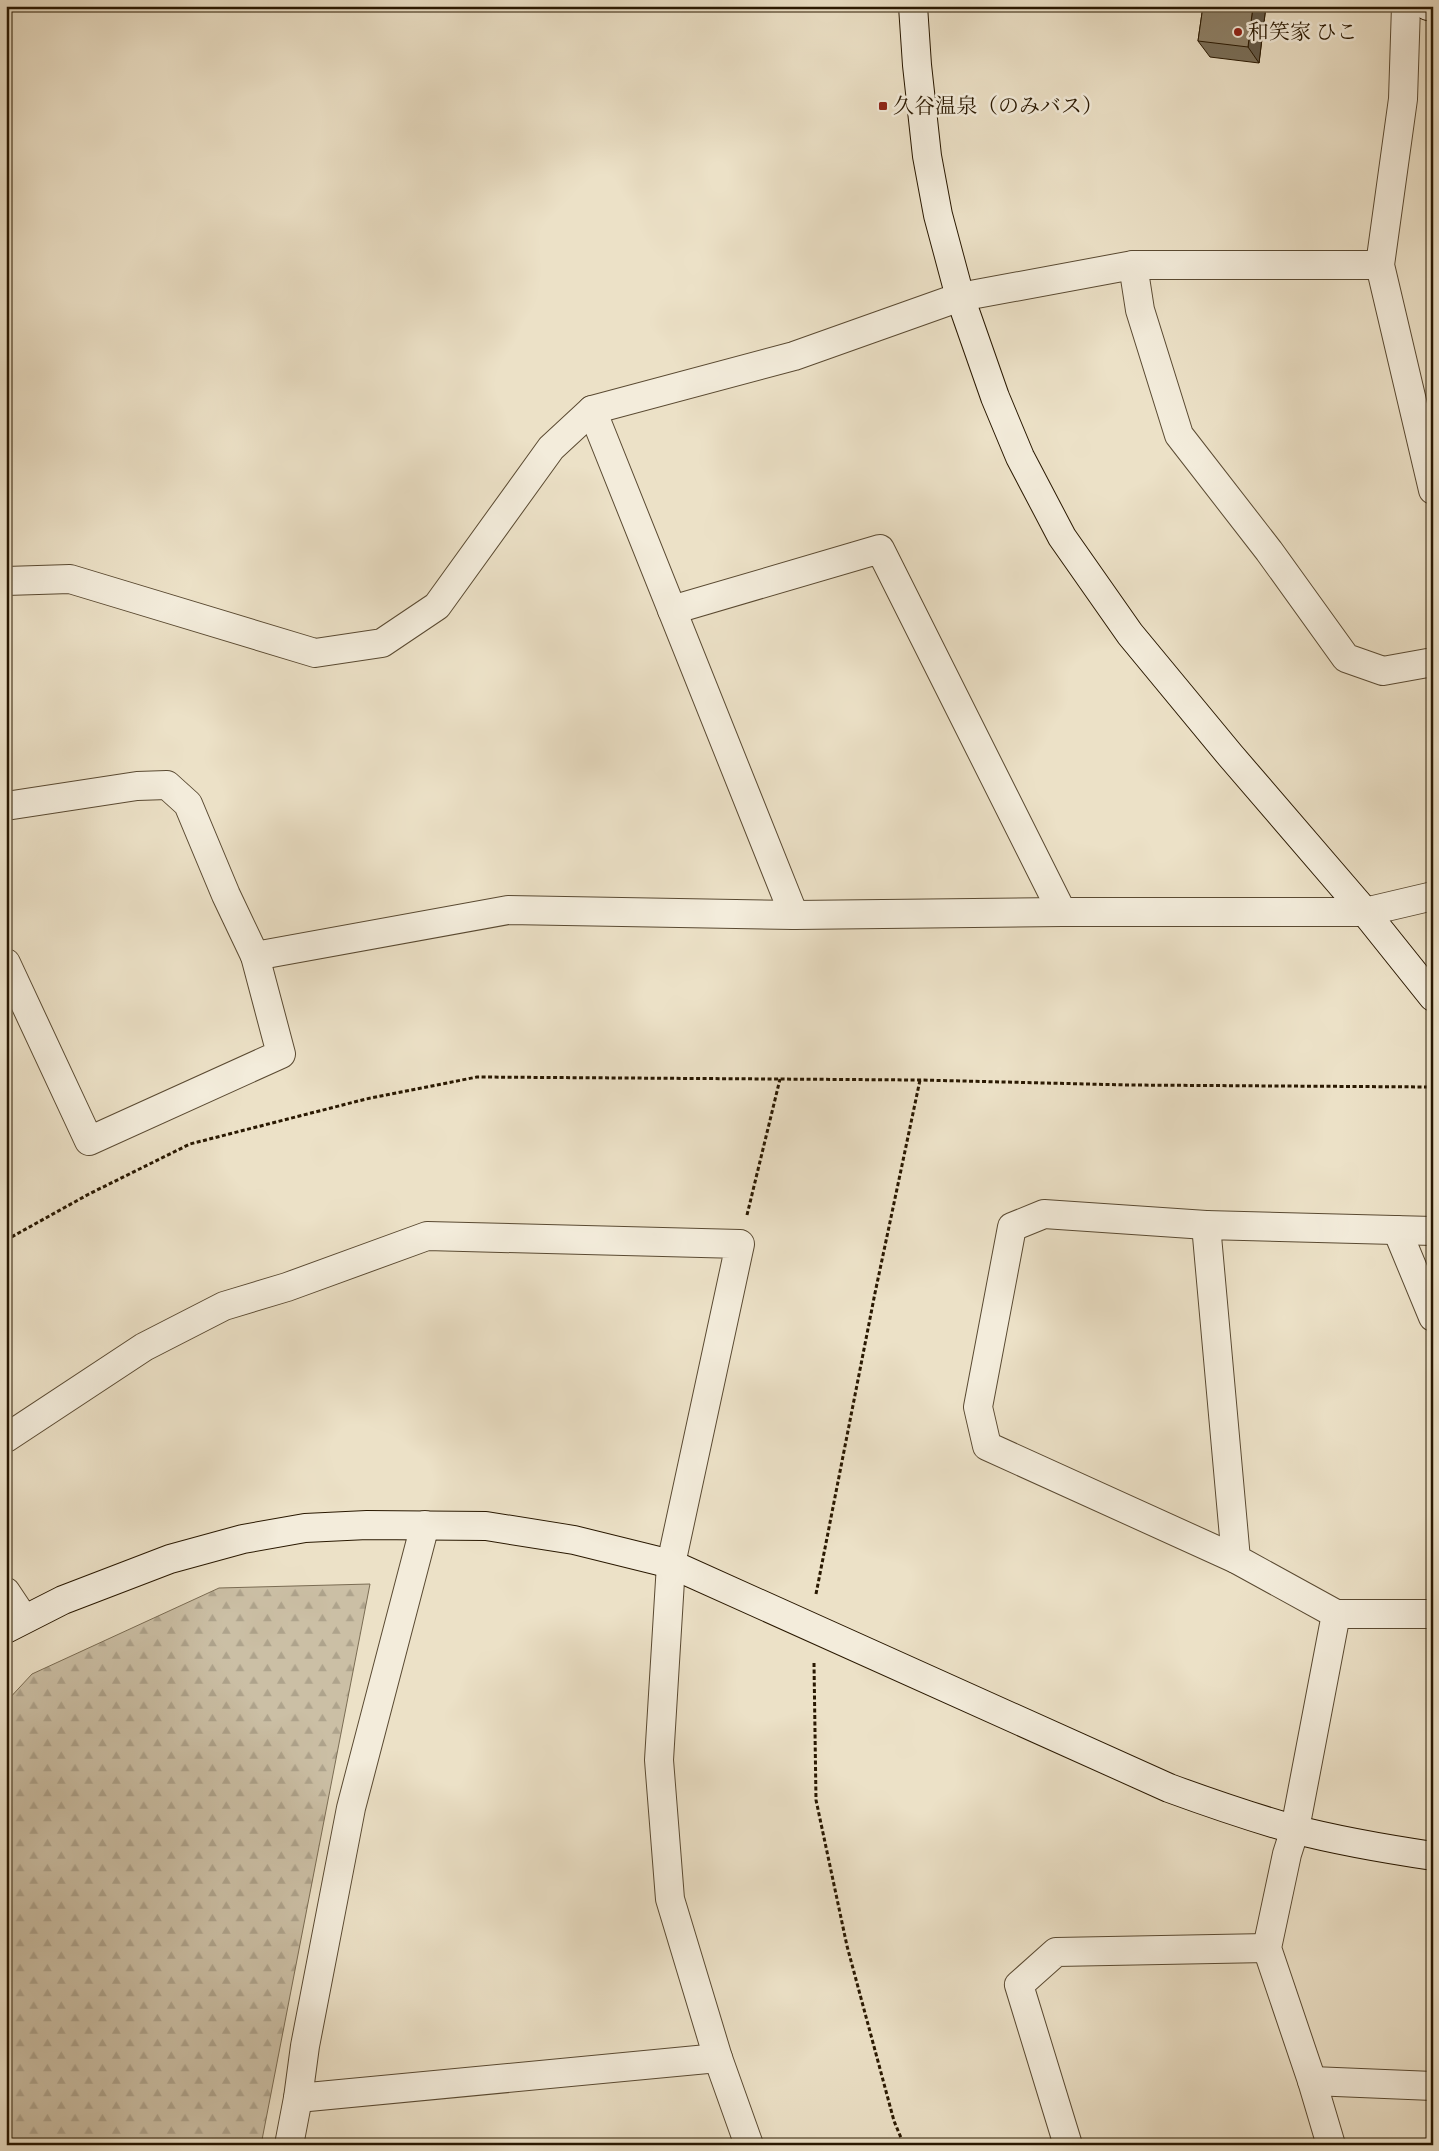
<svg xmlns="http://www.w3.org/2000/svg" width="1439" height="2151" font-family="'IM FELL Double Pica','Noto Serif JP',serif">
  <defs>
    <pattern id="forest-firs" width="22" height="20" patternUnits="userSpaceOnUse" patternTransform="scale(1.25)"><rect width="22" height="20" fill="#cbbfa5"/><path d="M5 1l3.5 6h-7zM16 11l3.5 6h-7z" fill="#aea38c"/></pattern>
  </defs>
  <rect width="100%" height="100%" fill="#ece1c7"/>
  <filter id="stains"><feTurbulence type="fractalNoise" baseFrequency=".004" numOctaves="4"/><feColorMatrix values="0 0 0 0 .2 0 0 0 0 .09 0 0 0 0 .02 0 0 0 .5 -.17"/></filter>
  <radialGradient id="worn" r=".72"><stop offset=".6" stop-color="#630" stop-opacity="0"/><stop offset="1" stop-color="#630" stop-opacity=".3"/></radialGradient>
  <polygon fill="url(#forest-firs)" stroke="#7a6c53" points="370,1584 261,2145 6,2145 6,1702 32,1674 219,1588"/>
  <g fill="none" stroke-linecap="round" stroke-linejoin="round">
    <g stroke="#5a4a32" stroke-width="30">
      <g id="street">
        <polyline points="1406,6 1403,99 1380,265 1433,490"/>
        <polyline points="1133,265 1140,310 1179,435 1269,551 1346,658 1383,671 1433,662"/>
        <polyline points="592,410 794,915"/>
        <polyline points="6,581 70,579 315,653 382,643 437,606 551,448 592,410 794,356 960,297 1133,265 1380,265"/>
        <polyline points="672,610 880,549 1062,912"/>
        <polyline points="6,806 137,786 167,785 188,804 226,895 255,956 508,910 794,915 1062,912 1365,912 1433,896"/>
        <polyline points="6,963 89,1141 281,1054 255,956"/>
        <polyline points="1206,1225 1044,1214 1012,1227 978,1407 987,1446 1236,1559"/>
        <polyline points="1397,1230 1433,1317"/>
        <polyline points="6,1438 144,1347 224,1306 287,1287 427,1236 740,1244 671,1564 659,1760 670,1899 718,2058 749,2145"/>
        <polyline points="6,1592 24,1619"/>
        <polyline points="1336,1614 1433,1614"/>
        <polyline points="1312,2081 1433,2086"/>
        <polyline points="298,2098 718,2058"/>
        <polyline points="289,2145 298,2098 305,2046 351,1808 425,1525"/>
        <polyline points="1068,2145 1019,1985 1056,1952 1267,1948"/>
        <polyline points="1331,2145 1312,2081 1267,1948 1287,1854 1295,1829 1336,1614 1236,1559 1206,1225 1433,1231"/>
      </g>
    </g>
    <g stroke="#291801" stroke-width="30">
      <g id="secondary">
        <polyline points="913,6 917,65 927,156 938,215 960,297 995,397 1020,457 1062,537 1130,634 1230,755 1365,912 1433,997"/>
        <polyline points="1428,6 1433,7"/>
        <path d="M6,1629l57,-29 107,-41 73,-20 62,-11 62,-3 119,1 88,14 97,24 498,224c41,15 82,29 124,41 46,12 93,20 140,27"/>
      </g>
    </g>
    <g stroke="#291801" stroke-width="3" stroke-dasharray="4 2.5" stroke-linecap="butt">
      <polyline points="747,1215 780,1079"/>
      <polyline points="6,1240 89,1194 190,1144 366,1099 477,1077 920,1080 1128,1085 1433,1087"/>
      <polyline points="816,1594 875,1293 920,1080"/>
      <polyline points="814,1663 816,1800 847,1946 894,2121 904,2145"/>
    </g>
    <use href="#street" stroke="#f3ecdb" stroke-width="28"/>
    <use href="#secondary" stroke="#f3ecdb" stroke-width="28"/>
  </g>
  <polygon fill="#7a6f59" stroke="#291801" points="1203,6 1266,6 1259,63 1210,57 1198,41"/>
  <polygon fill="#635a49" stroke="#291801" points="1253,6 1266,6 1259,63 1248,47"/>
  <polygon fill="#8e8168" stroke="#291801" points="1203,6 1253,6 1248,47 1198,41"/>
  <g fill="#8f2418" stroke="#f3ecdb" stroke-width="2">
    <circle cx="1238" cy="32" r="5"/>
    <rect x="878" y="101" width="10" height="10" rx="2.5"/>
  </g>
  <g text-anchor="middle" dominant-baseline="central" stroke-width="5" stroke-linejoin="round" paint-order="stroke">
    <g font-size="21" fill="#291801" stroke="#f3ecdb" text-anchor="start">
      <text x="1248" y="32">和笑家 ひこ</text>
      <text x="893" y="106">久谷温泉（のみバス）</text>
    </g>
  </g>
  <rect width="1439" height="2151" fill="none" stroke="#ece1c7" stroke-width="25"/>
  <rect x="8" y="8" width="1424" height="2136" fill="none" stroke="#291801" stroke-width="2.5"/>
  <rect x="12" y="12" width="1414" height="2126" fill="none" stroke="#291801"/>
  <rect width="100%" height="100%" filter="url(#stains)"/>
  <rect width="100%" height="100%" fill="url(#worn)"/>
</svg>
